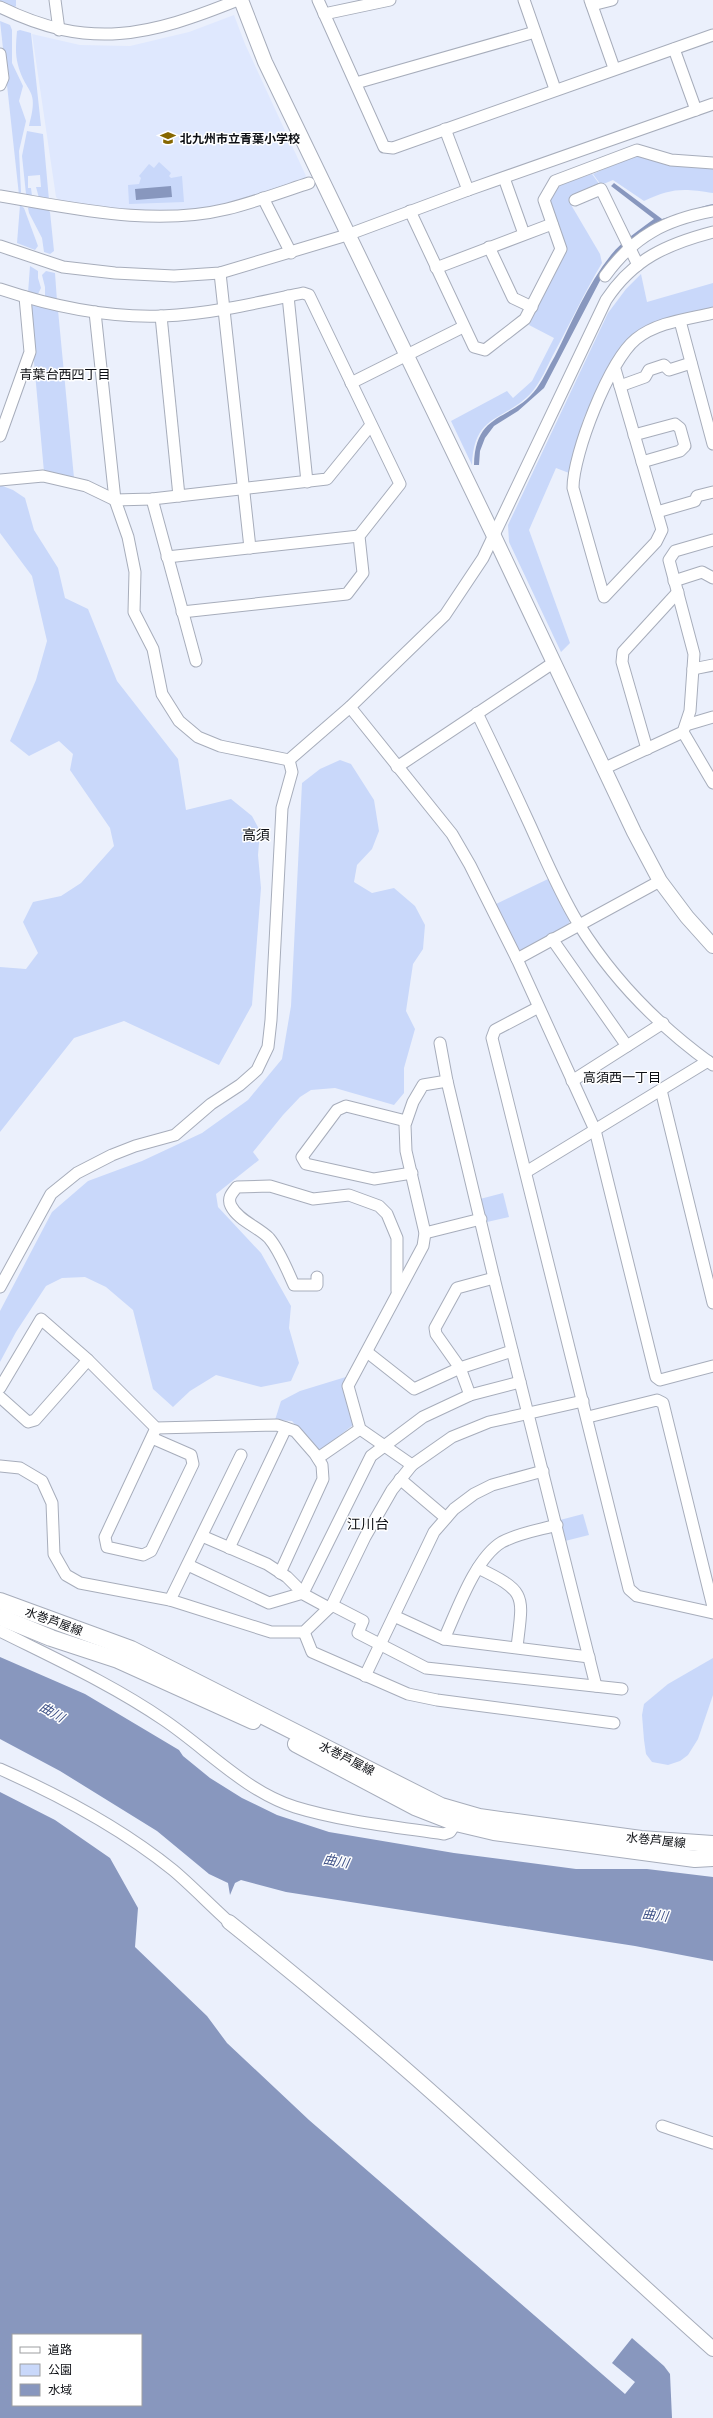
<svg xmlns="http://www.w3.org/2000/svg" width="713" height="2418" font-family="Poppins,'Noto Sans JP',sans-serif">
  <rect width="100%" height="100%" fill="#ebf0fc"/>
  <polygon fill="#dfe8fe" points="234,15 245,44 306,176 303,182 253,198 204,208 148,213 90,207 60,201 56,197 32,34 80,45 130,46 189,32"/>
  <g fill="#c9d8fa">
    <polygon points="0,0 16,0 16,6 13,9 0,2"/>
    <polygon points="0,21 10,25 12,30 12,63 23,86 19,101 26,121 19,151 21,192 19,195"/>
    <path d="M20,30l11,3 10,93h-12c11,-39 -3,-31 -11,-61 -3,-11 -2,-22 -1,-34z"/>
    <polygon points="27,131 43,134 49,200 39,198 36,187 41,187 40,175 28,176 28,188 31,188 32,196 29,197 26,194 22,156"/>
    <path d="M638,154l75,14v25c-30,-5 -42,-5 -69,8l-31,-21 -12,5 -8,-11z"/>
    <polygon points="159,162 171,173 169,176 171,178 182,176 184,202 129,204 128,185 139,184 141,178 139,176 149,164 154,168"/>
    <path d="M592,174l8,11 -30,18 30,51 2,9c-18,30 -32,61 -49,92 -6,12 -12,26 -21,37 -27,30 -58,20 -60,73l-21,-44 56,-30 6,7 19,-17 22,-43 -25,-13 37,-77 -15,-44v-5l7,-14z"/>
    <polygon points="20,205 24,208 38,246 35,250 17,243"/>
    <polygon points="31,206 47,209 50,212 54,251 50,254 44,252 42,238 29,213 28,208"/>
    <polygon points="30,266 38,271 38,278 41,288 37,296 28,293"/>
    <polygon points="46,271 55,273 57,301 45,298 45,287 42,275"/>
    <polygon points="641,274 647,302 713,283 713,308 648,326 602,381 584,417 569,473 556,468 529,530 570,643 561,652 509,542 508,525 608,313 626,289"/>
    <polygon points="34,303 58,310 74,478 44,472 29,307"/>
    <polygon points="0,485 13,490 25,498 34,530 58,568 65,598 88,609 117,681 178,759 186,810 231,799 252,816 260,831 258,855 261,888 252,1005 219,1065 124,1021 74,1038 0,1132 0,967 26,969 38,953 23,922 33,902 61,896 81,883 114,846 110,828 70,770 73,754 59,741 29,756 10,741 36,680 47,641 32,576 0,533"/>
    <polygon points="340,760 351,764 374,800 379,831 372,849 357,865 354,882 372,893 394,888 415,906 425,925 423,949 413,964 406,1011 415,1029 404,1068 404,1093 394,1105 335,1088 311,1090 300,1097 283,1115 253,1152 259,1160 216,1194 218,1207 261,1253 291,1306 289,1328 299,1363 291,1381 261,1387 216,1375 190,1391 173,1407 153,1389 133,1310 106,1287 85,1277 62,1278 46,1286 16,1332 0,1362 0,1311 52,1212 88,1181 142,1161 202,1133 248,1100 282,1059 291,1006 302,783 320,769"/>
    <polygon points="548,879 570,921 568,925 520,951 515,949 494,905"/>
    <polygon points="503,1193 509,1217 487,1222 480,1199"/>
    <polygon points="349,1376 353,1425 321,1450 318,1450 292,1421 275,1420 281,1401 300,1391"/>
    <polygon points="583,1514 589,1535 565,1541 560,1520"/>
    <polygon points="713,1658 713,1695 698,1739 688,1755 680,1761 668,1765 652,1762 646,1754 644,1740 642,1715 644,1704 668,1684"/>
  </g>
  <g fill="#8897be" fill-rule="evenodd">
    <path d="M614,183l48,36 46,-14 5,-1v4l-53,15 -56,50 -60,115 -26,23 -24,15 -9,12 -5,13 -1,14h-5c1,-55 38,-43 63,-77 7,-10 12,-22 18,-32 17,-34 32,-71 56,-101 11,-14 31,-27 43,-36l-43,-33z"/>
    <polygon points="171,186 172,197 136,200 135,189"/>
    <polygon points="0,1657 85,1694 179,1750 183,1756 210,1778 242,1798 277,1815 329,1832 454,1853 576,1869 647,1869 713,1877 713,1961 635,1946 286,1892 241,1880 235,1883 230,1895 228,1883 209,1874 157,1831 60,1771 0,1739"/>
    <path d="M0,1792l55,28 55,38 28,50 -3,39 72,69 20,27 82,77 316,274 10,-12 -23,-19 20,-25 32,28 6,8 2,44h-672zM13,2335h128v70h-128z"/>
  </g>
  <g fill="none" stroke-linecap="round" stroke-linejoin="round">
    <g stroke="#a7adbb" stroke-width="13">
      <g id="minor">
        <polyline points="55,0 59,30"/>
        <polyline points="318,0 384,147 393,148 713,35"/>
        <polyline points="524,0 555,89"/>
        <polyline points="590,0 614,68"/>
        <polyline points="592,5 612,0"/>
        <path d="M0,7c90,44 149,29 238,-7"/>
        <polyline points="324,14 390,0"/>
        <polyline points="674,49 696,110"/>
        <polyline points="0,54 3,78 0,85"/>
        <polyline points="356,83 535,32"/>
        <polyline points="445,129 468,190"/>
        <polyline points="504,178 524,234"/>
        <path d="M0,196c74,12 153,31 227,13 28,-7 55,-17 82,-26"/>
        <polyline points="263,198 291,253"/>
        <polyline points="575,200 601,189 638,265"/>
        <polyline points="410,211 474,347 485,350 525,319 561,249 544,200 555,181 637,150 671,160 713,163"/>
        <polyline points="0,246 63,267 115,273 174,276 220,273 347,235 468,190 713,104"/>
        <polyline points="489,247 513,298 532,307"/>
        <polyline points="436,268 552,224"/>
        <polyline points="220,273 250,548"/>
        <path d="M605,276c29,-40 60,-56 108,-65"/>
        <path d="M0,289c51,17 108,29 162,27 48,-2 95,-13 141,-23l6,2 91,189 -41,52 4,37 -16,21 -165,18"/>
        <polyline points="288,296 307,482"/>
        <polyline points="95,312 115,500 128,537 135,572 134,612 153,649 162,694 179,721 198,737 220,746 289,760"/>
        <polyline points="161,316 179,496"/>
        <polyline points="680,321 713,444"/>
        <path d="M615,369l47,161 -6,12 -52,55 -31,-109c0,-34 36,-127 63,-149 21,-17 52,-20 77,-26"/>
        <polyline points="351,383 463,327"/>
        <polyline points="620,386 645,377 649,370 664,365 669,370 691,363"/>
        <polyline points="634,435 675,424 680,428 685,446 680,451 642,462"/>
        <polyline points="0,436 30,352 25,297"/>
        <polyline points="0,480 43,476 86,486 115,500 152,499 327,479 371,425"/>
        <polyline points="152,499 196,661"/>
        <polyline points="657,512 695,501 697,496 713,492"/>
        <polyline points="167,557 359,536"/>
        <polyline points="674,581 702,572 713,578"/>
        <polyline points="693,669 713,665"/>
        <polyline points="350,707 452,834 470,865 517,959 595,1130 656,1377 660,1380 713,1366"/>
        <path d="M477,713c18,37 36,75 53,112 15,33 29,67 48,98 34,55 82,104 135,142"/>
        <polyline points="686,725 713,717"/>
        <polyline points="683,732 713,783"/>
        <polyline points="647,749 622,662 623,652 678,592"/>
        <path d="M289,760l61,-53 95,-92 38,-57 123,-258c27,-41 61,-56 107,-68"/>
        <polyline points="397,767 553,663"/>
        <polyline points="603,769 683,732 690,711 694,654 669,560 675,551 713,540"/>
        <polyline points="552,939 627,1046"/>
        <polyline points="517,959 660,881"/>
        <polyline points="537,1008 495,1030 492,1038 629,1589 637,1596 713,1613"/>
        <polyline points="440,1043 447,1081 494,1278 596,1686"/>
        <polyline points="572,1081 663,1023"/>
        <polyline points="661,1090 713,1303"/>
        <polyline points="406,1121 346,1106 337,1110 302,1157 306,1164 374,1179 412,1173"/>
        <polyline points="526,1172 708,1061"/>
        <polyline points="425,1233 481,1219"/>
        <path d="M317,1277v8h-23c-7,-15 -14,-34 -25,-47 -11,-11 -31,-18 -38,-32 -4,-8 1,-13 6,-19l33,-1 43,13 36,-4 30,11 8,8 10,24v53"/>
        <polyline points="0,1287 51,1194 77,1173 112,1155 135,1146 175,1135 211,1104 240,1085 257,1070 268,1047 271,1020 282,808 292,772 289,760"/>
        <polyline points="367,1352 414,1389 460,1368 512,1351"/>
        <polyline points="0,1388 41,1319 88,1360 156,1428 277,1425 295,1431 315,1454 322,1465 323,1479 280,1573"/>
        <polyline points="470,1395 460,1368 436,1334 435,1328 457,1288 494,1278"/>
        <polyline points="0,1397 28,1422 35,1420 88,1360"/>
        <polyline points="588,1417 657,1400 663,1403 713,1607"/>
        <polyline points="152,1438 191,1455 193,1464 151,1551 143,1555 107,1547 105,1537 156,1428"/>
        <polyline points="318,1458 360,1429"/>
        <polyline points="412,1465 360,1429 348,1386 423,1246 425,1233 406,1151 405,1125 413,1102 423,1085 447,1081"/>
        <polyline points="0,1466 20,1468 42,1481 52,1503 54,1554 66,1575 80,1583 170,1600 271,1632 304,1632 332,1605 365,1537 392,1490 412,1465 452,1437 489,1422 583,1401"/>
        <polyline points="400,1479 446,1518"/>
        <polyline points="202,1536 267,1564 287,1577 305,1595 329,1608"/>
        <polyline points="229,1548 286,1428"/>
        <polyline points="188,1565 269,1603 303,1593 371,1456 423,1417 470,1395 520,1382"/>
        <path d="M478,1568c50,24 45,27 39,79"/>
        <polyline points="170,1600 241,1455"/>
        <polyline points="332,1605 363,1621 358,1633 426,1668 622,1689"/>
        <polyline points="394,1616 444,1639 589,1657"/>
        <path d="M0,1631c56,28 113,54 164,89 43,29 81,71 131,87 45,14 102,20 149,27l6,-2 6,-9"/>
        <polyline points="304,1632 312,1652 408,1694 437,1700 614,1723"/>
        <path d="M444,1639c13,-28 31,-81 58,-97 17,-9 37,-12 55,-17"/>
        <polyline points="365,1676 434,1532 454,1509 474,1494 492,1485 543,1471"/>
        <path d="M0,1769c61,27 121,59 173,101 19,16 37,35 56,52"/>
        <polyline points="662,2126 713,2143"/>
      </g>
    </g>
    <g stroke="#a7adbb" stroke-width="16">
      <g id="tertiary">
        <polyline points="241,0 265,62 493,534 634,832 660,881 687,917 713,946"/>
        <path d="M229,1922c84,67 167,137 247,210 79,72 157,146 237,217"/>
      </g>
    </g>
    <g stroke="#a7adbb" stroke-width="18">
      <g id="secondary">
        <polyline points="0,1601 131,1649 441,1806 479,1817 641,1839 713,1844"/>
        <polyline points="0,1617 51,1638 118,1660 253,1721"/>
        <polyline points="296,1744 415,1807 456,1823 494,1832 695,1859 713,1858"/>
      </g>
    </g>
    <use href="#minor" stroke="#fff" stroke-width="11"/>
    <use href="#tertiary" stroke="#fff" stroke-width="14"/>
    <use href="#secondary" stroke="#fff" stroke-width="16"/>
  </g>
  <defs>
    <g id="school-bare" transform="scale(1.2)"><path d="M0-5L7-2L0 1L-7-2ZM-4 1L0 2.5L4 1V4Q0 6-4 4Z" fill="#866701" stroke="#fff" stroke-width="2.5" paint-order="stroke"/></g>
  </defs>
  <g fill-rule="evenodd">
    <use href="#school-bare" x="168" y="138"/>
  </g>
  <g text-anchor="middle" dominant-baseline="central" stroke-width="3" stroke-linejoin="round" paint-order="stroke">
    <g font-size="12" font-weight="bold" fill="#0d0f14" stroke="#fff" text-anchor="start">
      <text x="180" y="138">北九州市立青葉小学校</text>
    </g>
    <g font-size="12" fill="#0d0f14" stroke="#fff">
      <text transform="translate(54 1621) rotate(20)">水巻芦屋線</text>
      <text transform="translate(347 1758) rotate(27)">水巻芦屋線</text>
      <text transform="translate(656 1840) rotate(6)">水巻芦屋線</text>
    </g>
    <g font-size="13" fill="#0d0f14" stroke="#fff">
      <text x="65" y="374">青葉台西四丁目</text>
      <text x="622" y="1077">高須西一丁目</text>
    </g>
    <g font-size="13" font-style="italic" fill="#405388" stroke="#fff">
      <text transform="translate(52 1712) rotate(30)">曲川</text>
      <text transform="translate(336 1861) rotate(10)">曲川</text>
      <text transform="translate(655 1915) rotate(7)">曲川</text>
    </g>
    <g font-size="14" fill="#0d0f14" stroke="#fff">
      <text x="256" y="835">高須</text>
      <text x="368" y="1524">江川台</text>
    </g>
  </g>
  <rect x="12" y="2334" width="130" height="72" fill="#ffffff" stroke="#9e9fa1"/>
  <rect x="20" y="2347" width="20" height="6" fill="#ffffff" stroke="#9e9fa1"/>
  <text x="48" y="2354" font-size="12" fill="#0d0f14">道路</text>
  <rect x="20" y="2364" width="20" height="12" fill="#c9d8fa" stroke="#9e9fa1"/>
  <text x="48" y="2374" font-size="12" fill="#0d0f14">公園</text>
  <rect x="20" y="2384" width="20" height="12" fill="#8897be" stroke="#9e9fa1"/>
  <text x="48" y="2394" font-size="12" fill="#0d0f14">水域</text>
</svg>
